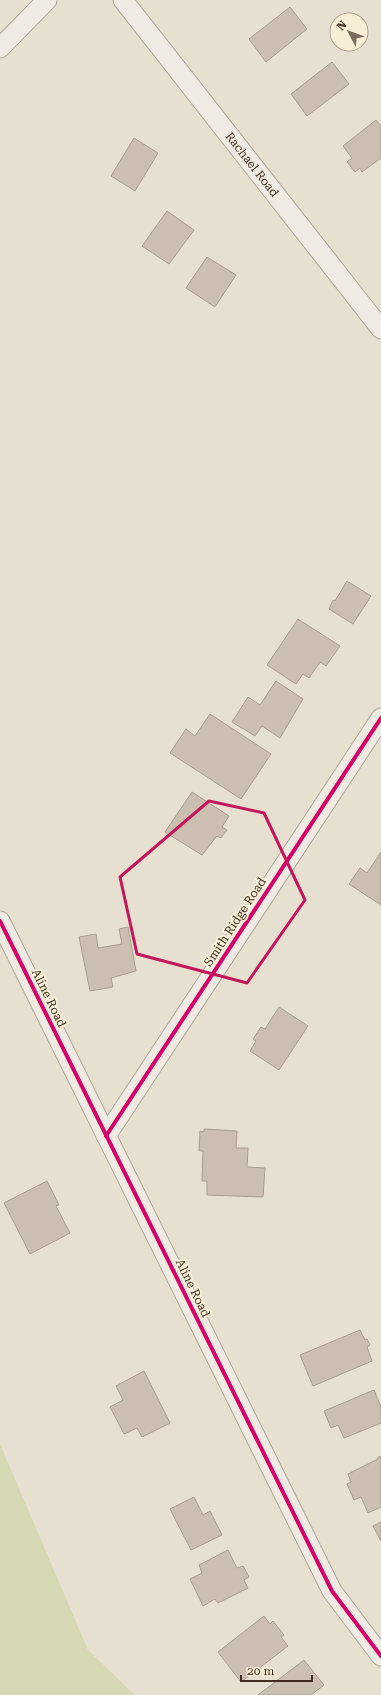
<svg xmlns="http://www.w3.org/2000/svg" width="381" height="1695" font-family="'Roboto Serif',serif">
  <rect width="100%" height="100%" fill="#e7e0d1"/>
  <polygon fill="#d6d7b3" points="0,1444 88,1650 135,1695 0,1695"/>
  <g fill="#cbbfb2" stroke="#a89c90">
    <polygon points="290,7 307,29 266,62 249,39"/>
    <polygon points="332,62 349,84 307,116 291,94"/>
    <polygon points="376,120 381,126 381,158 362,172 360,168 355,172 347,162 352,158 343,146"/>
    <polygon points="134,138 158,153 135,191 111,176"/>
    <polygon points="167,211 194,230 169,264 142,246"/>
    <polygon points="207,257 236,275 215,307 186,288"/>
    <polygon points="347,581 371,596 353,624 329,609 333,600 335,601"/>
    <polygon points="298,619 340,646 326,666 320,662 309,678 303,674 296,684 267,665"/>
    <polygon points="276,681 303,699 280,738 262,726 255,736 232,722 248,697 260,705"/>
    <polygon points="210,714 271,754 241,799 170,753 186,729 195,736"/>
    <polygon points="192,792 229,816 222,827 227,830 221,838 217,836 202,855 165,832"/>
    <polygon points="381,852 381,905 349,884 360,868 367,873"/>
    <polygon points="128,927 136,971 111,978 113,987 90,991 79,937 96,934 98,948 122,944 119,929"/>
    <polygon points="279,1007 308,1026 279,1070 250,1051 256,1041 253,1039 261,1027 265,1029"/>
    <polygon points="204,1129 237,1131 236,1148 248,1148 247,1167 265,1168 263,1197 207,1195 207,1181 202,1181 203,1151 199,1151 200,1131 204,1132"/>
    <polygon points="47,1181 59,1205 56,1206 70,1233 30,1254 4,1203"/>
    <polygon points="360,1330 365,1340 367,1339 370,1345 367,1347 372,1361 313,1386 300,1355"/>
    <polygon points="144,1371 170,1423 142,1437 137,1428 124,1434 110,1407 123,1400 116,1386"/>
    <polygon points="374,1390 381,1407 381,1423 344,1438 338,1425 331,1428 324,1411"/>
    <polygon points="381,1456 381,1507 368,1513 361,1497 354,1500 347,1484 351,1482 348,1474 378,1459 377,1458"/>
    <polygon points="194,1497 203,1515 210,1511 222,1535 191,1550 170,1509"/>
    <polygon points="381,1522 381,1541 373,1526"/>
    <polygon points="228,1550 237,1568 243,1566 249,1577 244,1580 248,1588 218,1603 215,1599 203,1606 190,1579 202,1573 199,1565"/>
    <polygon points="264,1616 270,1624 273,1621 284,1635 281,1637 288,1646 241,1682 218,1652"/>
    <polygon points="304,1660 324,1685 311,1695 258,1695"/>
  </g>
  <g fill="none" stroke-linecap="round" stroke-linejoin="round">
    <g stroke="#ada599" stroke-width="21">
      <g id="minor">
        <path id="s1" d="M123,0l258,329"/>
        <polyline points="0,48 47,0"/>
        <polyline points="0,921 332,1591 381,1656"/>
        <polyline points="106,1136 381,718"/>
      </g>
    </g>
    <use href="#minor" stroke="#efebe3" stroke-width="19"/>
    <g stroke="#f7eed8" stroke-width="6">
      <g id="cycleway">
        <polyline points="0,921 332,1591 381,1656"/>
        <polyline points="106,1136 381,718"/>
      </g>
    </g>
    <use href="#cycleway" stroke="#d6006c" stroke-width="4"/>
  </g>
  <path fill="none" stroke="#c2185b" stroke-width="3" stroke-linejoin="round" d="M209,801l55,12 41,87 -58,83 -110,-29 -17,-77z"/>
  <g text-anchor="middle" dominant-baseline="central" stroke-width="4" stroke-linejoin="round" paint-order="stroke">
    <g font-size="12" fill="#3d2e20" stroke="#f7eed8">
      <text stroke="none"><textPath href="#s1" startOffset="209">Rachael Road</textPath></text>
      <text transform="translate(235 922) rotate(-57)">Smith Ridge Road</text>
      <text transform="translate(49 998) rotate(64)">Aline Road</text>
      <text transform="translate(193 1288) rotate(64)">Aline Road</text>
    </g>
  </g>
  <g transform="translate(349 32) rotate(311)"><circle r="19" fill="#f7eed8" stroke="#ada18e"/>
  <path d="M0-3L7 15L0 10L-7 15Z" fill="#786c5e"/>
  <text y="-6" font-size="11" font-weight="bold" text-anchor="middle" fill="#3d2e20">N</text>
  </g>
  <path d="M241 1675v6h71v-6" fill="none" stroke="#3d2e20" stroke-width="2"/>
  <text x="247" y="1675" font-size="12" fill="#3d2e20" stroke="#f7eed8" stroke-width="3" paint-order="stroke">20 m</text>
</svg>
